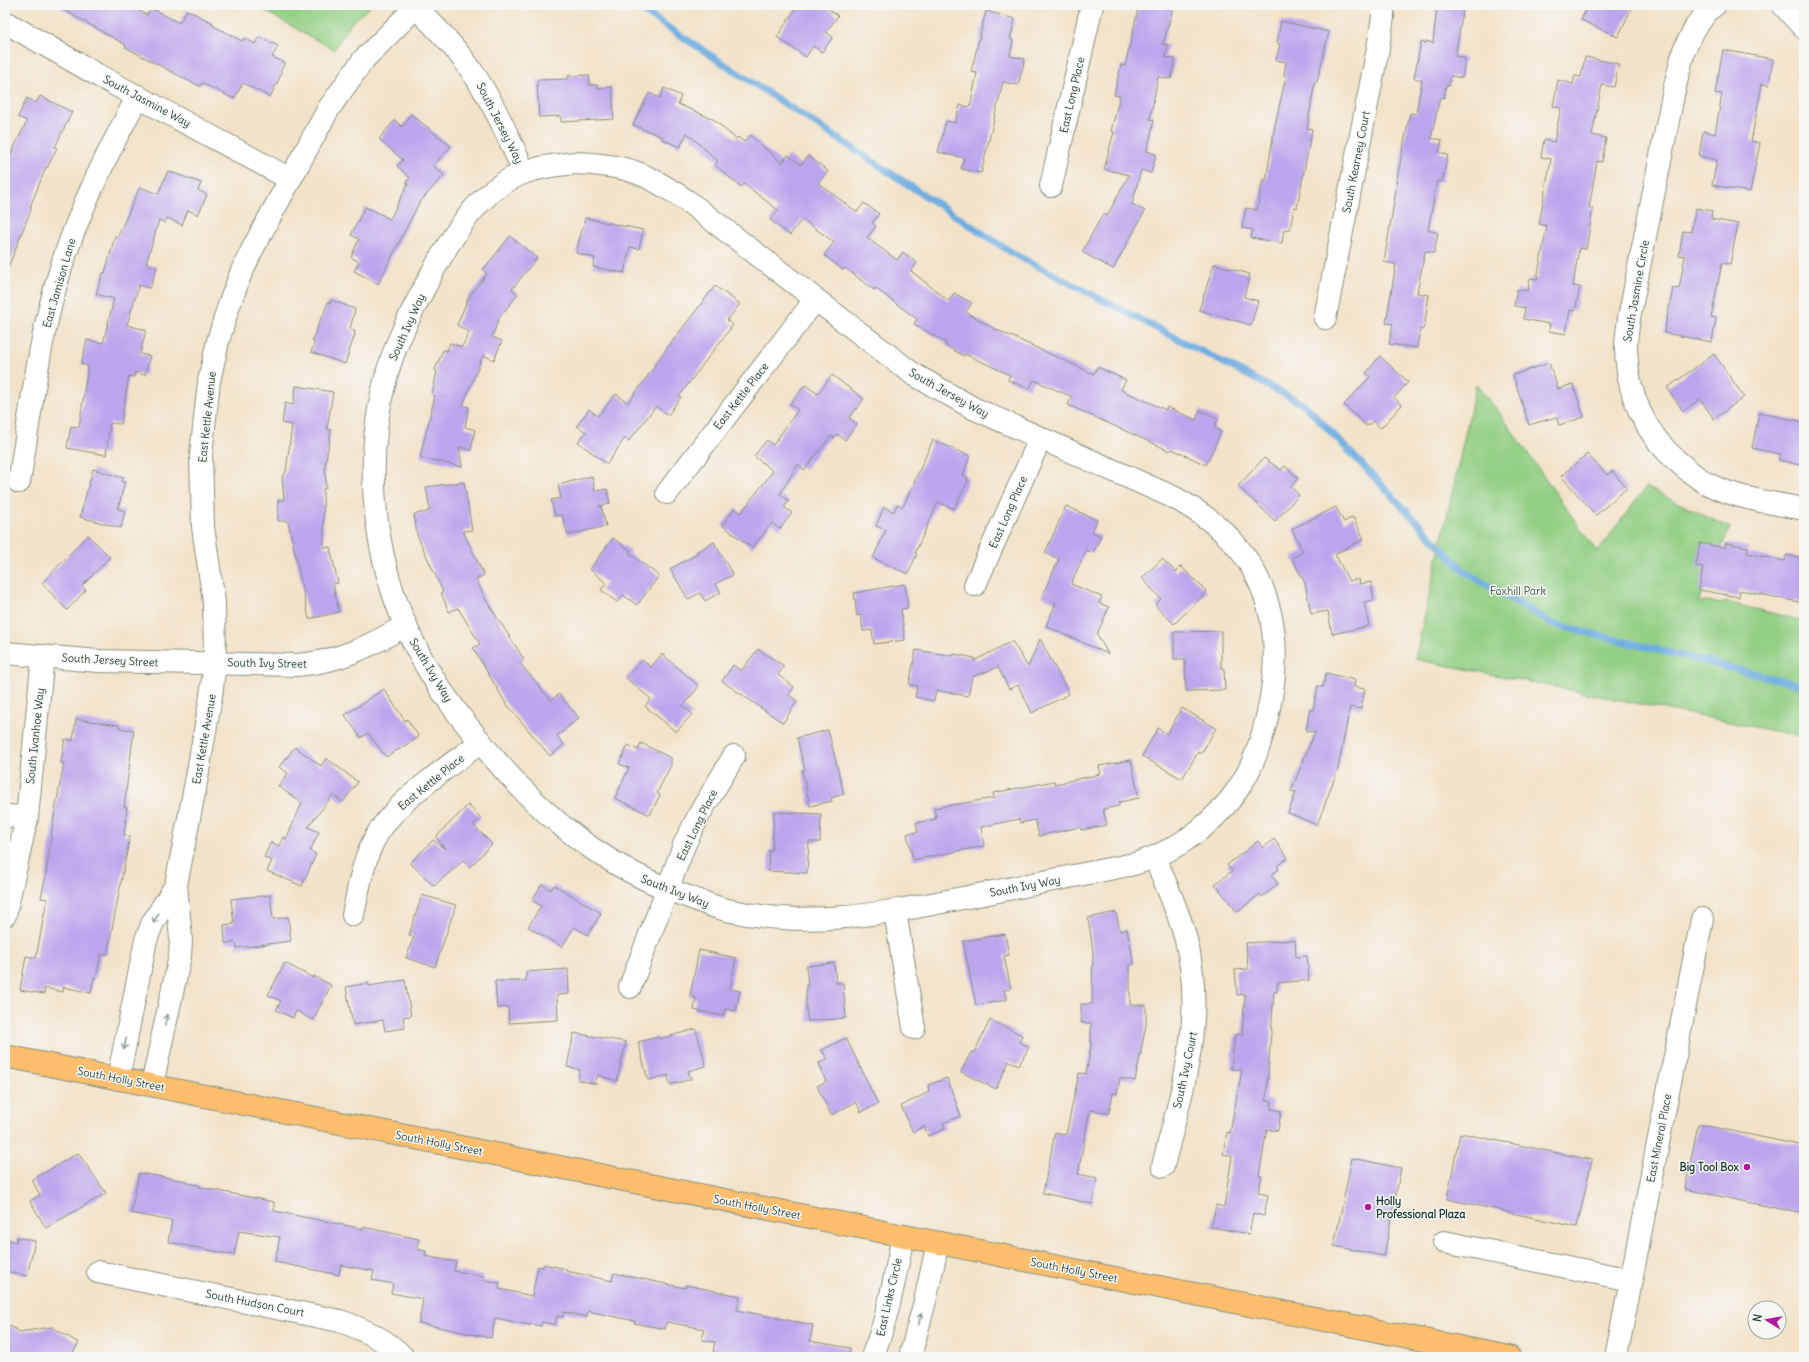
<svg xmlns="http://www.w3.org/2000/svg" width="1809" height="1362" font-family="Delius,sans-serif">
  <rect width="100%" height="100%" fill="#f6f6f2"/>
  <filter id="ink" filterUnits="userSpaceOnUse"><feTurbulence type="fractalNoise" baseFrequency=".025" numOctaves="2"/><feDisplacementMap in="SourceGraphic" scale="8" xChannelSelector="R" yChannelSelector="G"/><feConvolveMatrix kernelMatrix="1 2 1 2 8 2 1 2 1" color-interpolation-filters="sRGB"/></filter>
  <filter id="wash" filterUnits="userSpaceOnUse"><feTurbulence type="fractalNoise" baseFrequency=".012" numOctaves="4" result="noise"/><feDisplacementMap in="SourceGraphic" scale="16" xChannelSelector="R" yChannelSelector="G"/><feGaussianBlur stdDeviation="0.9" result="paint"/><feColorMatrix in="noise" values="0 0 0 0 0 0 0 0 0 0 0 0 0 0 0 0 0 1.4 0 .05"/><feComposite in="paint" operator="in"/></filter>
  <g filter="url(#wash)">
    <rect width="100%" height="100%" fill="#f2e2c8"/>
    <g fill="#93cf84" stroke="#59865c">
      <polygon points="254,5 372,5 351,23 334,50"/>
      <polygon points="1476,385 1496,408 1597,552 1646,487 1730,528 1698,602 1730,603 1804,621 1804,737 1415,659"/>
    </g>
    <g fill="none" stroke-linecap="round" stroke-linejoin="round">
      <polyline stroke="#6fade1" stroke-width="7" points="634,5 1014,254 1305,405 1464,571 1553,624 1804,686"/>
    </g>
    <g id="blocks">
      <g fill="#bba6ed">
        <polygon points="55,5 129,5 147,15 151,8 179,23 187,10 213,23 212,25 242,41 244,38 255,44 259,37 278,46 272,57 285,63 280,72 282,73 270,97 243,83 234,99 202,83 200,86 189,81 125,47 126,45"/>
        <polygon points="798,5 823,5 838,16 826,32 833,37 822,52 813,46 806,57 777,37"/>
        <polygon points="1139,5 1174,5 1163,44 1168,45 1165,57 1175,59 1171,79 1158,77 1150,119 1154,120 1147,151 1156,154 1151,173 1141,170 1132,204 1145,211 1113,269 1082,252 1103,214 1107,216 1129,175 1104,169 1114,132 1111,131 1120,96 1114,95 1121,65 1125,66"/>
        <polygon points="1437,5 1464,5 1455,56 1465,58 1462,78 1451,76 1449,86 1446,85 1444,98 1440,97 1431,138 1442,140 1439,152 1448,155 1442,182 1437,181 1428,230 1438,233 1434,253 1425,251 1417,293 1429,295 1425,322 1423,330 1420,329 1417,348 1389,344 1393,324 1386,323 1396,264 1384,262 1397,184 1396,183 1410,113 1416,114 1422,80 1414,78 1421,42 1426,43 1426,41 1433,43"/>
        <polygon points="1588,5 1633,5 1618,37 1581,20"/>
        <polygon points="986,11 1015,19 1010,39 1013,40 1010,56 1025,59 1018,85 1003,82 981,173 961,169 964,158 938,152 946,121 955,123 960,105 970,107 977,73 971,72"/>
        <polygon points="1281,21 1329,32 1317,82 1315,81 1307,128 1312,129 1297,208 1294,207 1290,230 1284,229 1282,243 1251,238 1253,230 1242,228 1246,208 1257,210 1263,179 1266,180 1275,125 1286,76 1284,75 1286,62 1276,60 1280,44 1277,43"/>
        <polygon points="1723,50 1773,59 1769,85 1762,84 1751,141 1760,143 1750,192 1712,185 1717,160 1699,156 1703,131 1715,134 1722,94 1715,93"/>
        <polygon points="1585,57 1619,64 1614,87 1602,85 1592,135 1606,138 1602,162 1597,161 1589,208 1593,208 1586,249 1579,248 1573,286 1580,287 1575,311 1570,310 1566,334 1549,331 1550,324 1523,319 1525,308 1514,306 1517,289 1528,291 1530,278 1537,279 1547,226 1539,224 1551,159 1541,157 1544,140 1554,142 1561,108 1553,106 1558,80 1573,84 1575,76 1581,77"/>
        <polygon points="589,75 590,85 598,85 598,88 612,87 614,119 561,122 561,116 539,117 537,80 568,79 568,76"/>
        <polygon points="664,88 681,96 678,104 713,119 736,139 738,137 744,142 750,135 782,163 788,155 801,165 808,156 828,171 818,183 857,212 864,203 879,214 872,223 876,226 867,238 897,260 903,252 917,263 911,271 949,301 954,293 972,303 966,312 993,328 1094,374 1097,367 1126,380 1121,390 1166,410 1167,407 1196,420 1200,410 1218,419 1214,428 1221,432 1206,465 1172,449 1170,451 1068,405 1072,397 1034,380 1029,389 1008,380 1010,375 965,354 964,356 945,345 946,343 914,324 917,319 875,288 874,290 845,268 843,270 824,255 834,242 802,219 790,235 770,220 778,210 744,184 741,187 715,165 718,161 687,133 680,147 662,139 663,137 633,125 649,93 660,98"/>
        <polygon points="40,96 72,112 55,147 57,148 47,168 46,167 30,207 32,207 6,273 5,166 27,121 18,117 27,98 36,103"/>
        <polygon points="411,114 451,146 433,166 444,175 419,203 378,284 354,271 359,262 351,257 359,239 351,235 365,207 371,210 371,209 390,219 408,184 406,182 410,178 397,166 403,160 379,139 395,120 402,127"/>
        <polygon points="168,171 201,183 198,190 207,195 198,215 188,210 182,225 167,218 165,223 159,220 146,264 157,267 150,288 139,285 127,325 146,330 140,354 150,356 145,375 135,372 134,377 129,376 121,424 110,423 106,455 67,448 71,426 79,427 88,366 81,364 87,340 103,343 114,299 96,294 103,273 105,273 115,236 118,236 140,187 158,194"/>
        <polygon points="1696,208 1712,211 1711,219 1738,224 1730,264 1722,263 1711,317 1716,318 1712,342 1664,333 1673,288 1679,289 1685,256 1679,255 1683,231 1691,232"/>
        <polygon points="585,218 643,230 639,249 630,247 624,273 593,267 595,258 576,253"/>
        <polygon points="510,236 537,258 512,289 518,294 499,318 492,337 502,341 494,360 483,355 463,405 469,407 465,427 475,430 471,450 459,447 462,467 420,457 435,396 432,395 437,371 435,370 443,350 447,351 450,343 462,347 469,332 457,325 469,296 487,274 483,270"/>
        <polygon points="1214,264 1250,274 1244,297 1258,301 1251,325 1199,310"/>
        <polygon points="715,286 740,304 727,320 733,325 679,396 681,397 668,415 656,406 629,441 625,438 607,464 578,442 586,432 577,426 589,409 598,416 616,394 628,403 655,366 654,365"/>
        <polygon points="331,300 355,309 350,329 355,331 354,334 355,334 345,364 311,352 315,342 312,341 321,318 322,318 328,302 330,303"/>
        <polygon points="1714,354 1744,397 1714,419 1700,399 1683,411 1667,388"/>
        <polygon points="1380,356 1408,382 1394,398 1402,405 1381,428 1373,421 1367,426 1344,405 1370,377 1366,373"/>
        <polygon points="1549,363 1558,389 1573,384 1584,417 1559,425 1556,417 1529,425 1513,375"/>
        <polygon points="832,375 864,399 849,418 857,424 845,440 837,434 834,438 831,436 804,470 798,464 780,494 789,501 784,507 792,513 780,529 772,523 752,548 722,525 735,508 741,513 773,471 754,456 767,440 773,445 787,425 798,410 790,404 805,385 818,394"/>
        <polygon points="296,386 333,392 327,429 331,430 325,466 326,488 323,489 324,548 330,547 338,583 333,584 339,612 309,619 288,521 278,521 278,500 284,500 282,476 286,472 292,425 282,423 285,403 293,405"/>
        <polygon points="1759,413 1804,422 1804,466 1779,460 1780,454 1752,448"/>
        <polygon points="933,440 970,456 963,475 968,477 967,480 968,481 954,509 938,502 915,553 917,554 908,574 873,558 886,530 876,526 884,507 894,512 897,504 903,507"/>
        <polygon points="1587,454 1607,475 1612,471 1627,488 1596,515 1561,476"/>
        <polygon points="1264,458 1281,470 1285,466 1298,478 1291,487 1299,495 1275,521 1238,486"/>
        <polygon points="93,469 123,478 122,482 125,482 118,509 125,511 121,528 80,517"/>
        <polygon points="592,476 595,491 607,489 610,504 599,506 601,506 606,526 568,535 562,515 555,516 551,500 561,498 558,485"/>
        <polygon points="464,482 472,530 463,531 484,575 476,579 487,602 524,659 519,662 551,700 559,694 579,718 557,736 564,745 550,756 505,702 473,648 480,644 458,608 449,612 441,593 443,592 417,535 414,514 428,512 428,510 430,510 426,487"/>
        <polygon points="1066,506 1097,520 1092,532 1101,536 1093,553 1086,550 1071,584 1102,597 1099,603 1109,607 1097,634 1108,654 1046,626 1056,603 1042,596 1059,559 1045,553"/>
        <polygon points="1336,507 1344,522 1353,517 1364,539 1335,554 1349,581 1359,579 1360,584 1371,582 1374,600 1364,602 1369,626 1332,634 1328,611 1311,614 1305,583 1292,558 1303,552 1292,529"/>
        <polygon points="88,535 110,557 82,586 86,590 67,610 42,583"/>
        <polygon points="613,538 631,551 629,553 659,576 637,605 623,595 617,602 601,590 606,583 590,569"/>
        <polygon points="714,542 733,575 715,584 721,592 705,601 700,593 688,599 670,569 697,554 696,552"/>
        <polygon points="1700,543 1725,548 1726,543 1748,547 1747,553 1785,561 1786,555 1804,559 1804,603 1740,590 1739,597 1699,590 1703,567 1696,566"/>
        <polygon points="1162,559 1176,572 1181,566 1207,592 1174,624 1155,605 1161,599 1142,578"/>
        <polygon points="905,584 908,608 901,609 905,640 874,644 872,630 863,631 861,615 857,616 854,593"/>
        <polygon points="1221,631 1221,668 1224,668 1225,690 1186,691 1185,659 1174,659 1174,632"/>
        <polygon points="1040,639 1069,694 1032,713 1018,685 1009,689 998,667 972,677 968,696 936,690 934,701 915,697 917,686 909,685 916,650 954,656 954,654 975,658 974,661 1012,641 1028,667"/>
        <polygon points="758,649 784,666 778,675 794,687 789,695 797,701 783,723 722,681 733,665 741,671"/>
        <polygon points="662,654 699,686 683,706 692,714 676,732 645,706 651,699 626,678 642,660 651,667"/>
        <polygon points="1326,673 1355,680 1354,687 1365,689 1361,709 1350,707 1338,769 1317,825 1288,813 1296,792 1291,791 1315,732 1306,731 1310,709 1313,710 1318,686 1323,687"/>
        <polygon points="384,689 405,721 407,719 419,737 386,757 368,733 361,738 345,715"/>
        <polygon points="1182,708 1216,728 1201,754 1198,752 1182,779 1142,756 1158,728 1167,734"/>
        <polygon points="76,719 119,725 119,728 134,730 124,807 127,807 124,835 130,836 107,955 101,954 96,978 94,977 91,993 64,987 63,992 45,988 44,994 20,990 26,956 36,958 47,899 41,898 46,874 54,816 64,763 61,763 65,739 73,741"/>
        <polygon points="828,730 844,794 831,798 832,801 810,806 802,770 805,770 797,738"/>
        <polygon points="641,743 671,758 671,765 657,793 660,795 650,815 615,798 629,768 619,764 628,745 638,750"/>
        <polygon points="295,747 321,766 326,758 358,782 343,802 333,795 308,827 319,832 310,851 316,854 302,886 267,871 272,861 264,857 271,842 279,846 283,837 286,839 302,803 278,786 288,773 279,767"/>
        <polygon points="1131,760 1139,798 1119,802 1119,806 1103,809 1107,825 1081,830 1080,827 1039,836 1035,820 1020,823 1019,819 981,827 984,846 913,860 907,834 918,832 916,823 936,819 934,808 994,798 993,793 1054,781 1055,784 1101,774 1099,766"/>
        <polygon points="468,805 481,818 473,825 492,844 470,867 464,860 434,886 410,863 433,840 445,849 436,837"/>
        <polygon points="774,812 821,814 820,842 809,842 807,873 768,871 769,850 772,850"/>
        <polygon points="1274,839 1288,858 1277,866 1279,869 1271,875 1278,884 1262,897 1260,894 1237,912 1215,884 1232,871 1227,865 1258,841 1263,848"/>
        <polygon points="542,884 551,890 554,885 601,913 588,935 574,927 562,947 528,927 541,906 532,900"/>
        <polygon points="270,895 273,919 288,917 291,941 237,948 236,943 225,943 224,925 234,924 231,899"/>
        <polygon points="422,895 456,905 435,967 406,958 414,936 409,935"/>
        <polygon points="1116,912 1120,931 1127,929 1134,964 1130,965 1130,1005 1146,1005 1146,1025 1135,1081 1120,1078 1117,1094 1113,1093 1109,1113 1090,1110 1078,1174 1097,1178 1092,1204 1043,1193 1055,1132 1066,1135 1079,1073 1086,1074 1091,1046 1091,1023 1081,1023 1081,1004 1092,1004 1093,951 1088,918"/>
        <polygon points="1005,934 1009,955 1004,956 1011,989 1004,990 1007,1000 976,1005 963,941"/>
        <polygon points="1295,940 1296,957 1307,956 1309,980 1277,983 1277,992 1274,992 1266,1100 1272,1101 1271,1109 1281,1111 1278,1131 1267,1129 1259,1176 1262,1176 1258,1193 1268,1195 1264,1216 1253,1213 1249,1234 1211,1227 1216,1205 1224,1207 1232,1156 1223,1154 1227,1132 1230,1133 1242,1070 1231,1069 1235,1034 1242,1035 1245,994 1237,995 1235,970 1248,969 1246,943"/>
        <polygon points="699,950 736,958 730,989 740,991 736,1011 725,1009 723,1016 694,1010 696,998 690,996"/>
        <polygon points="285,963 313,978 314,976 331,985 313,1020 296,1011 293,1018 276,1010 281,1001 268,995"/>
        <polygon points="834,963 836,983 843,983 846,1018 808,1021 806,1009 806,985 808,985 806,966"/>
        <polygon points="568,969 569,994 557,995 558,1020 509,1023 508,1007 497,1008 495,981 526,981 526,972"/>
        <polygon points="405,980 411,1016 403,1017 405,1028 385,1031 383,1020 353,1025 346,987 368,983 369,986"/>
        <polygon points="990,1020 1022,1035 1019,1042 1029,1047 1019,1065 1009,1061 996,1089 961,1072 971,1052 974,1053"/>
        <polygon points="696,1029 706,1066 688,1071 691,1079 670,1085 668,1075 648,1080 638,1042 658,1037 659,1039"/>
        <polygon points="574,1033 626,1042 617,1081 597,1075 596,1084 578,1080 580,1070 567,1067"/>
        <polygon points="846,1038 878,1104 861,1112 856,1102 831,1115 817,1086 826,1082 819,1063 827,1059 822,1050"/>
        <polygon points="947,1078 961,1116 943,1123 945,1129 928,1136 924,1126 913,1132 901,1106 929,1092 928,1085"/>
        <polygon points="1698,1124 1804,1146 1804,1214 1685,1189"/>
        <polygon points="1460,1133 1592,1160 1577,1227 1447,1199"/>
        <polygon points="78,1153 106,1193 46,1228 30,1201 40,1195 32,1180"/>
        <polygon points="1352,1158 1401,1168 1384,1256 1334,1246"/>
        <polygon points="139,1173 187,1181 187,1183 199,1185 199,1187 274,1202 274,1211 363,1229 363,1227 419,1239 417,1249 426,1251 425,1256 456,1262 454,1271 484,1276 483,1280 500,1283 499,1289 532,1296 538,1266 543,1267 544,1264 566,1269 566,1271 612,1281 614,1273 685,1288 686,1285 740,1296 737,1310 813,1325 810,1341 850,1348 849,1357 736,1357 713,1352 715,1342 702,1340 704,1329 667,1322 665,1329 634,1323 635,1321 588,1311 587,1317 564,1312 563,1317 557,1316 555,1325 542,1322 541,1326 530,1324 530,1325 495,1318 491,1338 419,1323 423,1299 391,1293 393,1284 372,1280 374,1271 341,1265 339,1275 275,1262 280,1237 239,1231 234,1255 168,1242 172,1221 131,1213"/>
        <polygon points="17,1237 35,1241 27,1276 5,1271 5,1239 16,1242"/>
        <polygon points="5,1323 20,1332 52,1327 79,1343 70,1357 5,1357"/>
      </g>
    </g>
  </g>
  <g filter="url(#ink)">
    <use href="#blocks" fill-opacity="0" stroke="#88907e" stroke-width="1"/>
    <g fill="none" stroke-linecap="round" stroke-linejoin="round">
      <g stroke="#88907e" stroke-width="24">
        <g id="minor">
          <path d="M1715,5l-7,5 -13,18 -11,22 -10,40 -45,228c-1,10 -3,20 -3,30 1,45 17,83 51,113 11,9 19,17 33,24 29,14 63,18 94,24"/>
          <polyline points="1783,5 1804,28"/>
          <path d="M416,7c18,19 38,38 53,60 23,32 39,69 55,105"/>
          <polyline points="5,22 101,77 290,179"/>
          <path d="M575,163c53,2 72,10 115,40l223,171 60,34 202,90c36,20 65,43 83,81 19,39 20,82 12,124 -4,22 -10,43 -19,63 -22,47 -68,84 -117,98 -54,11 -107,21 -161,32 -83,16 -161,34 -246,14 -14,-3 -27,-9 -41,-14 -79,-28 -139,-75 -193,-139 -26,-31 -51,-62 -71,-98 -48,-87 -62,-192 -34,-289 10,-34 28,-66 44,-97 22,-40 48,-85 94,-101 16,-6 33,-7 49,-9z"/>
          <polyline points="1051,186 1092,5"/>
          <polyline points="1325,318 1378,48 1383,17 1383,5"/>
          <path d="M19,482c12,-71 20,-145 42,-214 19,-61 47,-116 77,-172"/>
          <polyline points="667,493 815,300"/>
          <polyline points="975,585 1040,439"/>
          <path d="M5,653l93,8 199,4c42,-3 73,-19 109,-40"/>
          <polyline points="5,816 27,817 43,656"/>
          <path d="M1155,858c11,27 24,54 31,82 20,79 -4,150 -23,226"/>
          <polyline points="895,911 914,1028"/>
          <polyline points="5,915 27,817"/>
          <path d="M353,915c5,-24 9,-49 19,-71 19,-41 74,-75 109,-102"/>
          <polyline points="630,987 685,843 700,813 734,756"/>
          <polyline points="118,1079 146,940 153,922 176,885"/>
          <polyline points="152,1085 180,956 181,939 176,885 197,777 211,696 215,662 214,602 203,527 201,455 209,381 218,341 229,305 241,273 254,246 329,108 364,59 418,5"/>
          <polyline points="1444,1242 1631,1280"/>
          <path d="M98,1272l242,49c23,8 46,18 63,36"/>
          <path d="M872,1357c16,-39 23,-80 31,-121"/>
          <polyline points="910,1357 925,1301 938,1243"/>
          <polyline points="1616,1357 1702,919"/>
        </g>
      </g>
      <g stroke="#88907e" stroke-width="24">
        <polyline id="major" points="5,1056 1509,1357"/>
      </g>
      <use href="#minor" stroke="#fff" stroke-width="22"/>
      <use href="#major" stroke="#fabe6d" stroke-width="22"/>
    </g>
    <defs><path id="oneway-shaft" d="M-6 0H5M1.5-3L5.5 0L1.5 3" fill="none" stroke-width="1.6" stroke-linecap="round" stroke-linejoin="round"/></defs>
    <g stroke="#8f9e9a">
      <use href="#oneway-shaft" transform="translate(156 918) rotate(121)"/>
      <use href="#oneway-shaft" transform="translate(166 1020) rotate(-78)"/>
      <use href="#oneway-shaft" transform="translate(125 1044) rotate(101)"/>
      <use href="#oneway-shaft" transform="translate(920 1319) rotate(-75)"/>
    </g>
  </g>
  <g fill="#b5179e" stroke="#f6f6f2" stroke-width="1.5">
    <circle cx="1747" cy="1167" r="4"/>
    <circle cx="1368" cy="1207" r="4"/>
  </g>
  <g text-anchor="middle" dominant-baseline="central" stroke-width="3" stroke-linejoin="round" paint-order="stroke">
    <g font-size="11" fill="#1f3d34" stroke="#f6f6f2">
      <text transform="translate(1072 95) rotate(-77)">East Long Place</text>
      <text transform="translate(147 101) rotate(28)">South Jasmine Way</text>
      <text transform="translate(500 123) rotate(63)">South Jersey Way</text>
      <text transform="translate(1356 162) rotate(-79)">South Kearney Court</text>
      <text transform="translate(59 283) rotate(-74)">East Jamison Lane</text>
      <text transform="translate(1636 291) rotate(-80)">South Jasmine Circle</text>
      <text transform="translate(407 327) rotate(-66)">South Ivy Way</text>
      <text transform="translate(949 393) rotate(29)">South Jersey Way</text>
      <text transform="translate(741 396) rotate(-52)">East Kettle Place</text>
      <text transform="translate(207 417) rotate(-84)">East Kettle Avenue</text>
      <text transform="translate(1008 512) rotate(-66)">East Long Place</text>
      <text transform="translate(110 660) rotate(3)">South Jersey Street</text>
      <text transform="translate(267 663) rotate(1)">South Ivy Street</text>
      <text transform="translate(431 670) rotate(59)">South Ivy Way</text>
      <text transform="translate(35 736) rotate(-84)">South Ivanhoe Way</text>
      <text transform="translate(204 739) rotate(-80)">East Kettle Avenue</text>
      <text transform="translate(431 782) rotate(-39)">East Kettle Place</text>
      <text transform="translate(697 825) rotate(-64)">East Long Place</text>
      <text transform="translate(1025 886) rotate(-11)">South Ivy Way</text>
      <text transform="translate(675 891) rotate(21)">South Ivy Way</text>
      <text transform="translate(1185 1070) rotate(-78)">South Ivy Court</text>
      <text transform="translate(121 1079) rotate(11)">South Holly Street</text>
      <text transform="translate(1659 1138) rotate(-79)">East Mineral Place</text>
      <text transform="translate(439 1143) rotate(11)">South Holly Street</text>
      <text transform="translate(757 1207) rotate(11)">South Holly Street</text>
      <text transform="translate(1074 1270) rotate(11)">South Holly Street</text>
      <text transform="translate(889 1297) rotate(-77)">East Links Circle</text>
      <text transform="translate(255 1303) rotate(11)">South Hudson Court</text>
    </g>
    <g font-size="11" fill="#365a44" stroke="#f6f6f2">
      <text x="1518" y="591">Foxhill Park</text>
    </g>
    <g font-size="11" font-weight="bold" fill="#1f3d34" stroke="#f6f6f2" text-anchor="end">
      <text x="1739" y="1167">Big Tool Box</text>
      <text x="1376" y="1201" text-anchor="start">Holly<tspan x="1376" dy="13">Professional Plaza</tspan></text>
    </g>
  </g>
  <rect width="1809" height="1362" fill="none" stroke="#f6f6f2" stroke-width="20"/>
  <g transform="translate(1767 1320) rotate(281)"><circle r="19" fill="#f6f6f2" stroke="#a0aca6"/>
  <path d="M0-3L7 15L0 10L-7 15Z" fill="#b5179e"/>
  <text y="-6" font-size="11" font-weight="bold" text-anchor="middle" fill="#1f3d34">N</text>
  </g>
</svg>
